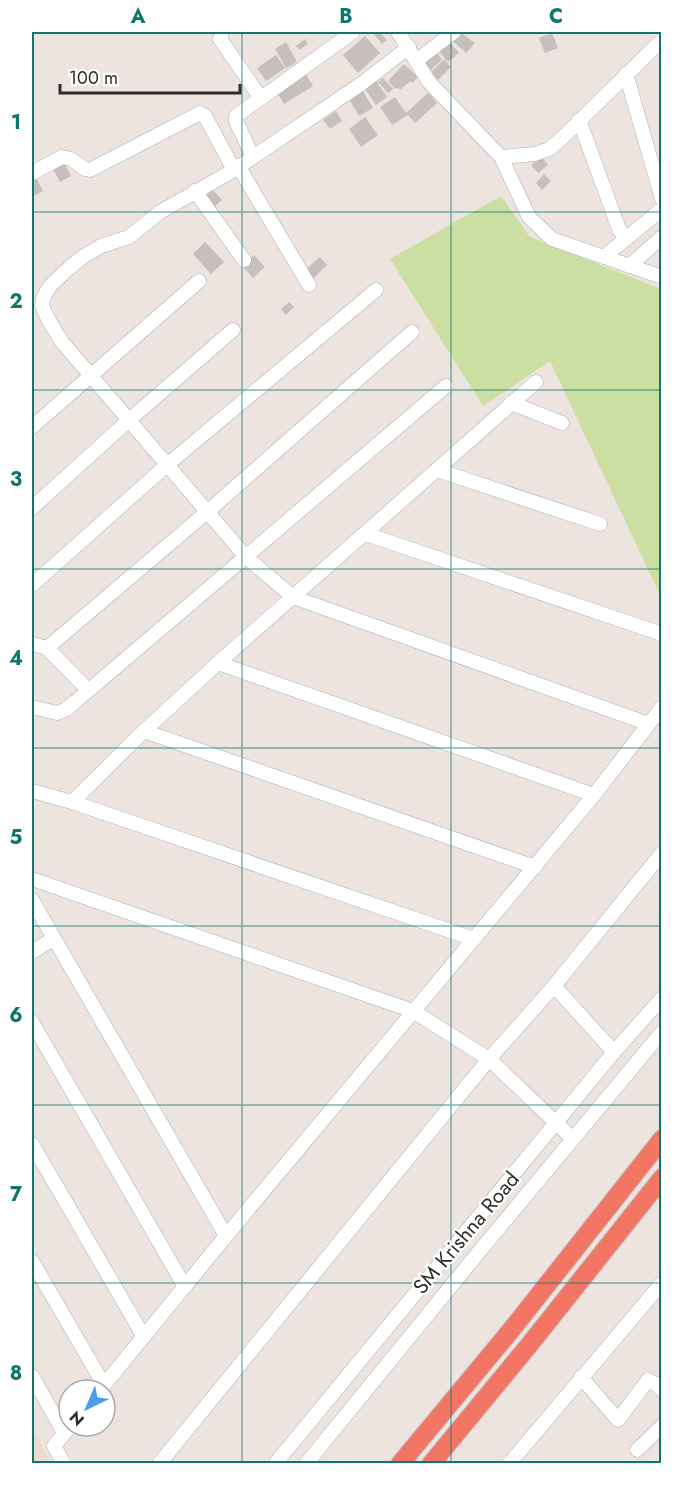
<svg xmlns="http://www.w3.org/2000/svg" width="693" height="1495" font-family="Jost,sans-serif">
  <rect width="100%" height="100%" fill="#ede4e0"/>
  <polygon fill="#eddbd1" points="32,1427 51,1463 32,1463"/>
  <polygon fill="#cadfa1" points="501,196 530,237 661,289 661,597 550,361 483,406 390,259"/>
  <g fill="#c6bfbb">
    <polygon points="372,32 379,32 387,40 382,44"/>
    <polygon points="460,32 475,43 466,53 452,40"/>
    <polygon points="552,33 558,48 545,53 539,38"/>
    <polygon points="365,36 380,53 358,73 343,55"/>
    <polygon points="305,39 308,44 299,50 296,46"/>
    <polygon points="447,39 459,53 448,62 436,48"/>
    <polygon points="286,42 297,62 286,68 275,49"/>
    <polygon points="435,51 442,59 431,70 423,61"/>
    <polygon points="276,55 285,68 266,81 257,68"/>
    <polygon points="444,59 451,67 438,80 431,72"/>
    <polygon points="404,64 418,77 412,83 410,81 401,89 394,88 388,81"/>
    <polygon points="304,71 313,86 284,104 275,89"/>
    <polygon points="374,78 387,97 376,105 363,86"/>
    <polygon points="383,78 393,89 388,93 378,82"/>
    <polygon points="363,91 373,108 359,116 349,99"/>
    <polygon points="428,93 437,103 415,123 408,115 392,125 380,107 395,97 406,113"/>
    <polygon points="336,111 342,121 330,129 323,120"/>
    <polygon points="365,117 378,135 361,147 349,129"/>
    <polygon points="541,156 548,165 538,173 531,165"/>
    <polygon points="62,159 71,176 60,182 51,165"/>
    <polygon points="34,174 43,191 32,197 32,175"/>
    <polygon points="544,174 551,181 542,190 536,183"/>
    <polygon points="213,190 222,200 212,209 202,199"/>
    <polygon points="205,242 224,262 211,274 193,254"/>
    <polygon points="254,255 265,267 253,278 242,266"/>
    <polygon points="320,257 327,265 312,280 304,271"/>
    <polygon points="289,302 294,307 286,315 281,309"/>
  </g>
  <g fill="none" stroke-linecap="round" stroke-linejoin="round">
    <g stroke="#aaafb4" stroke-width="15">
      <g id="minor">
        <polyline points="222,32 220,39 260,97"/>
        <polyline points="398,32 429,82 501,157 529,217 552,239 662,277"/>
        <polyline points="409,47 361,84 234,170 160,212 129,237 101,246 84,256 69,268 50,286 43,298 42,306 49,321 62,342 246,557 293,597 649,724"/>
        <polyline points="417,60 454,32"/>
        <polyline points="626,74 662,199"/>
        <polyline points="579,120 619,229 626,239"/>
        <polyline points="253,157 236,121 236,116 353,32"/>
        <polyline points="501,157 535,154 549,149 561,139 662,40"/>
        <polyline points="238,166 309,285"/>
        <polyline points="32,173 62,157 71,159 85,169 90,170 200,113 205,116 234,170"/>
        <polyline points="195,191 244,260"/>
        <polyline points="604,257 662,209"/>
        <polyline points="629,266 662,237"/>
        <polyline points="511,403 562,423"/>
        <polyline points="32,427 199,281"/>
        <polyline points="437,470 600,524"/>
        <polyline points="32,508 129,420 233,330"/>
        <polyline points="366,534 662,634"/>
        <polyline points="32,585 167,465 376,290"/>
        <polyline points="32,644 47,648 88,690"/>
        <polyline points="47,648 207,512 412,332"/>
        <polyline points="218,663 594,795"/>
        <polyline points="32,707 57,713 65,710 75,702 446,386"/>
        <polyline points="144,731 535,867"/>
        <polyline points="32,791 72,802 474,939"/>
        <polyline points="72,802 144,731 218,663 536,382"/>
        <polyline points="32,879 413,1011 489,1059 573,1139"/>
        <polyline points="32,900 226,1236"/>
        <polyline points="32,952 53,939"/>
        <polyline points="554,986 614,1052"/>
        <polyline points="32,1022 185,1287"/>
        <polyline points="32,1144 144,1337"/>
        <polyline points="32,1261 104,1385"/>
        <polyline points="32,1376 64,1433"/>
        <polyline points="581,1377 618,1420 648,1380 656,1384 662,1390"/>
        <polyline points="100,1390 226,1236 594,795 662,707"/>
        <polyline points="637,1450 662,1426"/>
        <polyline points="64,1464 54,1446 69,1428"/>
        <polyline points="159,1464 489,1059 554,986 662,853"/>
        <polyline points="275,1464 614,1052 662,998"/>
        <polyline points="306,1464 478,1253 662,1032"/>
        <polyline points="509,1464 662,1283"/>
      </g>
    </g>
    <g stroke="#c4c4c4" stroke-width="20">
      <g id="highway">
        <polyline points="400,1464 512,1329 662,1139"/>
        <polyline points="431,1464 530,1344 662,1178"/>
      </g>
    </g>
    <use href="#minor" stroke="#fff" stroke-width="14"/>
    <use href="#highway" stroke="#f37665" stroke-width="18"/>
  </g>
  <path fill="none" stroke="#0f766e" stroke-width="1.5" stroke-opacity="0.55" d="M242,32v1432M451,32v1432M32,212h630M32,390h630M32,569h630M32,748h630M32,926h630M32,1105h630M32,1283h630"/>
  <g text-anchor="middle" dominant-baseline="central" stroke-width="4.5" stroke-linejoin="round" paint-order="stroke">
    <g font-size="21" fill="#2d2d2d" stroke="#fff">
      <text transform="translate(466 1233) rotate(-50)">SM Krishna Road</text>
    </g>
  </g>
  <rect width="693" height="1495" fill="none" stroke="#ffffff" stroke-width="66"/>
  <g transform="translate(87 1408) rotate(224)"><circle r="28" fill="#ffffff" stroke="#ababab" stroke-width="1.5"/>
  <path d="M0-4.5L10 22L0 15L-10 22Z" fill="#4d9dee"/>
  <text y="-9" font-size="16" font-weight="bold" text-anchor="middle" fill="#2d2d2d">N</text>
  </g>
  <path d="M60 84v9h180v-9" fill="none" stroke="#2d2d2d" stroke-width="3"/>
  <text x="69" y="84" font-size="18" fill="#2d2d2d" stroke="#ffffff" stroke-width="4.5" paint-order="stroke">100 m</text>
  <rect x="33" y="33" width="627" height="1429" fill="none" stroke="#0f766e" stroke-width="2"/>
  <g font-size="20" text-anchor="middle" font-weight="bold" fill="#0f766e">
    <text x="138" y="23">A</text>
    <text x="346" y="23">B</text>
    <text x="556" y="23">C</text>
    <text x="16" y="129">1</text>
    <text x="16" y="308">2</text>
    <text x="16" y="486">3</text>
    <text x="16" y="665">4</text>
    <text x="16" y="844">5</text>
    <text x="16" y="1022">6</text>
    <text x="16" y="1201">7</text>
    <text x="16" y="1380">8</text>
  </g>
</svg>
